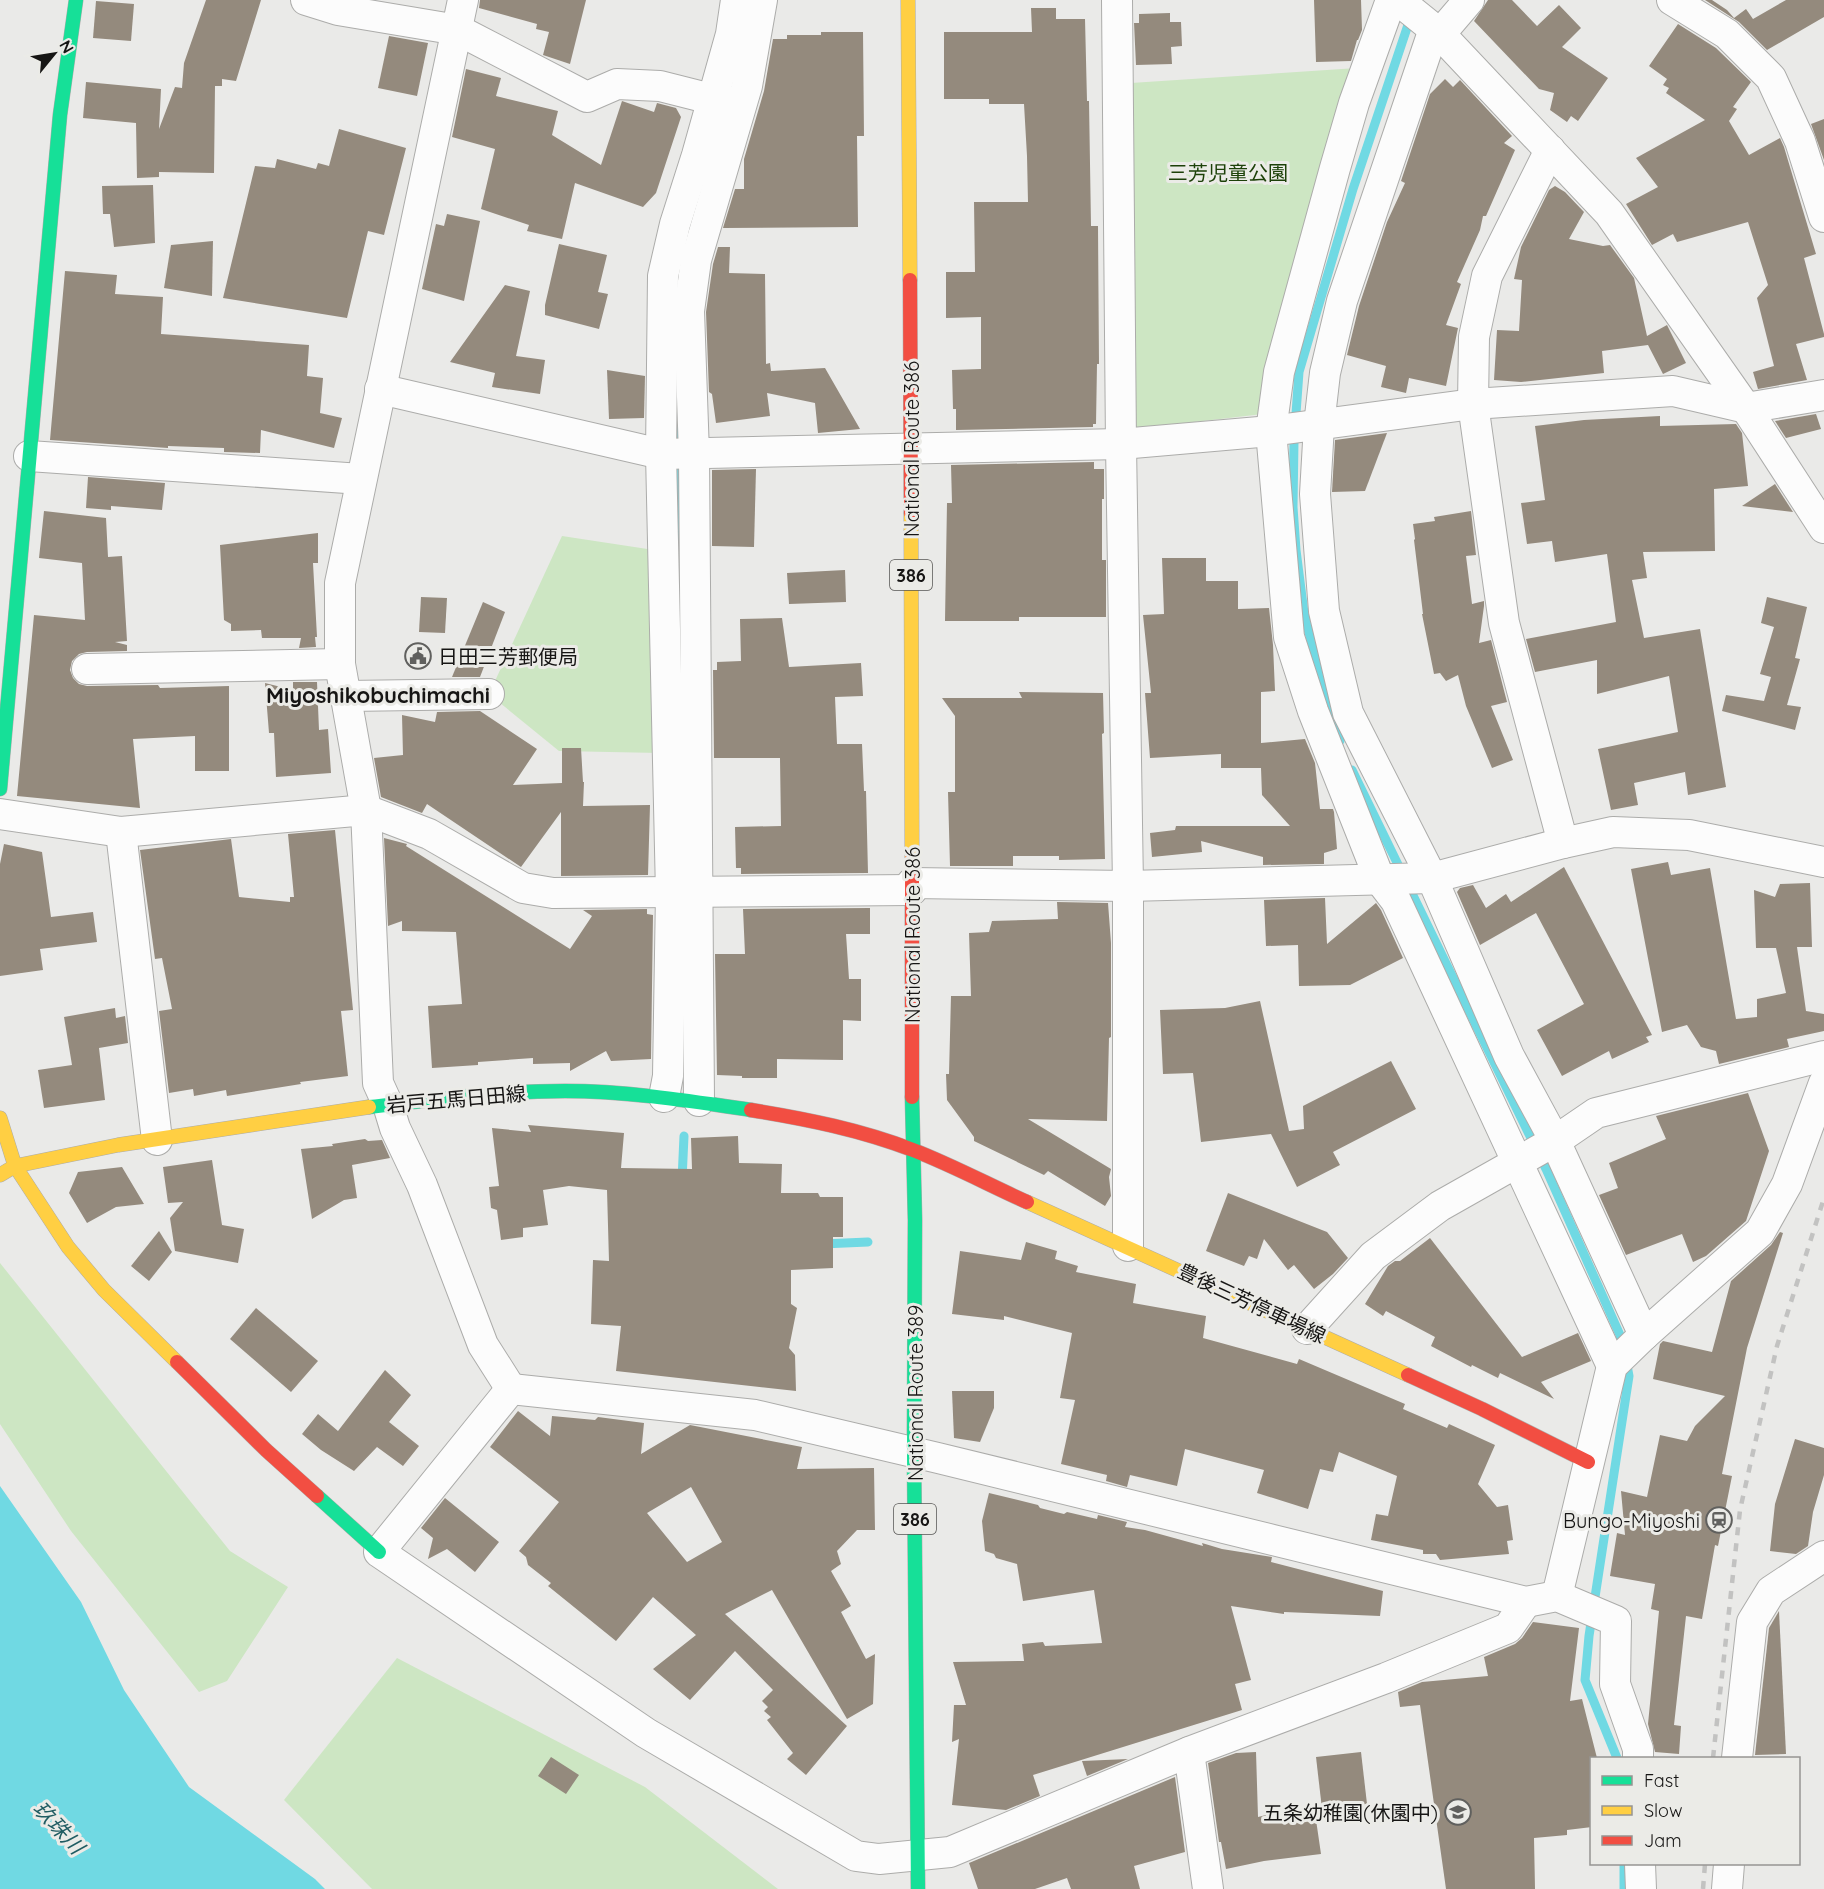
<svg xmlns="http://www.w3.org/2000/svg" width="1824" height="1889" font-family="Quicksand,'Noto Sans JP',sans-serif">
  <rect width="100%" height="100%" fill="#eaeae8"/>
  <g fill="#cde6c3">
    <polygon points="1357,68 1263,414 1134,429 1131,83"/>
    <polygon points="562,536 654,550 660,753 559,751 489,694"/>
    <polygon points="0,1263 230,1551 288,1587 227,1681 199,1692 71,1531 0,1424"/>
    <polygon points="397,1658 645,1787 778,1889 372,1889 284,1800"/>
  </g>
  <polygon fill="#70d9e3" points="0,1486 81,1602 124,1690 189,1787 315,1879 325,1889 0,1889"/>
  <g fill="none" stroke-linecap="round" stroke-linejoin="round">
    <g stroke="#70d9e3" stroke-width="9">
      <polyline points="678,409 681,659"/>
      <polyline points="1340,741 1320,676 1304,613 1296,550 1293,507 1294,441 1299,372 1353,189 1411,16"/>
      <polyline points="1352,770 1546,1169 1620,1335 1623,1347"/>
      <polyline points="682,1180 684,1136"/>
      <polyline points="822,1244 868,1242"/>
      <polyline points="1617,1758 1585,1680 1589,1636 1629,1376 1626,1360"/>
      <polyline points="1624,1889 1624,1864"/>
    </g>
  </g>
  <g fill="#948a7d" fill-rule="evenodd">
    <polygon points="206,0 261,0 236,81 222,79 222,86 215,86 214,173 159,172 159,177 137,178 136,123 83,118 86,82 161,89 159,129 175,87 182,88 184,63"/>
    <polygon points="480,0 586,0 570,64 543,55 549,32 536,29 537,24 479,8"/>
    <polygon points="1314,0 1361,0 1362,30 1358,40 1357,40 1351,61 1316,62"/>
    <polygon points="1488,0 1512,0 1537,26 1559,5 1581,28 1562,47 1608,78 1578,121 1571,116 1567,122 1550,110 1554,93 1539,89 1474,21"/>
    <polygon points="1705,0 1712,0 1727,10 1734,18 1746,9 1753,19 1786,0 1824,0 1824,17 1767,50 1739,22"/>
    <polygon points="96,1 134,4 131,41 93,38"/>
    <polygon points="1031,8 1056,8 1056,19 1085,19 1087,101 1089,101 1091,226 1098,226 1099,364 1097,364 1096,424 1093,424 1093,427 956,430 956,409 953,409 952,370 981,369 981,317 946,318 946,272 975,272 974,202 1028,202 1027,156 1024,104 989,104 989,99 944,99 944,32 1032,32"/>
    <polygon points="1170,13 1170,22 1181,22 1182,46 1171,47 1172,64 1136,65 1134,23 1139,23 1139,14"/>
    <polygon points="1678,24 1716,48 1751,82 1733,107 1737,109 1729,121 1749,155 1780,138 1784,147 1816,254 1804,258 1824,334 1824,337 1796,344 1807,380 1758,389 1753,372 1774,366 1757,298 1768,285 1748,222 1677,242 1673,234 1652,245 1626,204 1658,187 1636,158 1705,120 1666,93 1669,88 1663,85 1667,79 1649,66"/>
    <polygon points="821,32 863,32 864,136 857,136 858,227 723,228 735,189 744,189 744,159 764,91 773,39 787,39 787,35 821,35"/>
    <polygon points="389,36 428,43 417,96 378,88"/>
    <polygon points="466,69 501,78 496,96 558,111 552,135 601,165 622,101 654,112 657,103 676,108 681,117 656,193 643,207 575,183 562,239 527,231 529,225 481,209 495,149 452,137"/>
    <polygon points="1445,79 1453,87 1460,80 1512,136 1504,143 1515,150 1486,216 1483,216 1480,230 1457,282 1461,284 1446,325 1458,328 1446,386 1409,378 1406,393 1381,387 1386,366 1347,355 1359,306 1387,222 1405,183 1401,181 1430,94"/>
    <polygon points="1824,119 1824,160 1811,124"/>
    <polygon points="339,129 406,148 384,235 368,231 347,318 223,298 255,166 275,168 277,159 316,169 318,163 329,166"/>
    <polygon points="153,185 155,243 114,247 110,214 103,214 102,186"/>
    <polygon points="1555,186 1565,192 1584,212 1569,239 1603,246 1610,245 1634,278 1647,336 1667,325 1686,363 1663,374 1648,345 1602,351 1604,373 1521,382 1494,380 1497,330 1519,331 1522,280 1514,279 1521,247 1549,190"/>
    <polygon points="447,214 480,221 464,301 422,289 436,224 444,226"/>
    <polygon points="213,241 212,296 164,288 171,245"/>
    <polygon points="559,244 607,255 598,292 608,294 599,329 545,315 545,305"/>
    <polygon points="718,247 730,247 729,273 765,274 766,364 770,363 771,371 825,368 860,429 818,433 815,403 767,393 770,416 716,423 712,394 709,392 706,312 713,264"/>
    <polygon points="65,271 117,275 115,294 163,297 161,334 309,345 307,376 323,378 320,413 342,418 334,448 261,430 260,453 224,452 224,448 168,446 168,448 50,440"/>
    <polygon points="505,285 530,291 516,356 545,360 540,394 492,387 495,373 450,362"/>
    <polygon points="607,370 645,376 644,418 609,419"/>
    <polygon points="1816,414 1821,429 1786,438 1775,421"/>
    <polygon points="1660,416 1660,426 1736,424 1742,433 1748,486 1714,489 1715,551 1643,552 1647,578 1632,580 1644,638 1700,629 1726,787 1688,795 1685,772 1634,783 1638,805 1611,810 1598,749 1678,732 1669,676 1597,694 1597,660 1535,672 1526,639 1616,622 1607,554 1555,562 1552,541 1527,544 1521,503 1545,500 1535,426 1584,420"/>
    <polygon points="1387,433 1365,491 1332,492 1335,440"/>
    <polygon points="1094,462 1094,469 1104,469 1104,499 1102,499 1102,560 1106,560 1106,617 1019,617 1019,621 945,621 947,503 952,503 951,465"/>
    <polygon points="756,469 754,547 712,546 712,470"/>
    <polygon points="88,477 165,483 162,510 111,506 111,510 86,508"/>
    <polygon points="1775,484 1793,512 1742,506"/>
    <polygon points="44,511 106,518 108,557 122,556 127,641 115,642 127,645 127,651 87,652 79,654 72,661 70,670 73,678 79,684 87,686 158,685 160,688 229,686 229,771 195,771 195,736 133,739 140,808 17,796 34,615 85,620 82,563 39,558"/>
    <polygon points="1471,511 1476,555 1466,556 1472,604 1484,601 1484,606 1479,643 1491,640 1507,702 1491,706 1513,760 1492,768 1466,706 1458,675 1446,681 1440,673 1434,674 1422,614 1423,614 1414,540 1415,539 1413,524 1435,521 1434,517"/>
    <polygon points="318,533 318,563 313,563 317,637 315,637 316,647 299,648 301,638 262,638 261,630 231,631 231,624 224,620 220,545"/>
    <polygon points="1162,558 1206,558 1206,581 1238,581 1238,609 1269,608 1273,645 1275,691 1261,692 1261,743 1305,739 1315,763 1320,809 1333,809 1334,812 1337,849 1324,853 1324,864 1263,865 1263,857 1201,841 1202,852 1152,857 1150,833 1175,830 1176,826 1290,826 1262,795 1261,768 1221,768 1221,754 1150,758 1145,693 1151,693 1143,615 1164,614"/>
    <polygon points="845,570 846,602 789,604 787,573"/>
    <polygon points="421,597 447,598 445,633 419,632"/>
    <polygon points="1767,597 1807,607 1795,658 1800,659 1787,705 1801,707 1795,730 1722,711 1726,695 1764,701 1771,677 1760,674 1774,627 1761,623"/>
    <polygon points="483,602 505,612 480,677 452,677"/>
    <polygon points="782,618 789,667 861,663 863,696 835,697 837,744 862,744 864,791 866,791 868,873 741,874 741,868 736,868 735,827 781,826 780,758 714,758 713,670 717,670 717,662 741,661 740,619"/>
    <polygon points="293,682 317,682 319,730 328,729 331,773 276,777 274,733 269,733 265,683 293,690"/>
    <polygon points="1019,692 1103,693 1104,733 1102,734 1105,859 1059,860 1059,856 1013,856 1013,866 950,866 948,792 955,792 955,716 942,698 1022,698"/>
    <polygon points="480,711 537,749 513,785 562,783 562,748 581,748 583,782 584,782 583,806 650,805 648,875 561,876 561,812 521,867 427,804 422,813 381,797 374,758 403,755 402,715 435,722 437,712"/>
    <polygon points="335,830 353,1010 341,1011 348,1076 300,1082 301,1084 227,1096 226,1090 194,1096 193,1089 169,1093 159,1011 172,1009 162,958 155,959 140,850 231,839 239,897 290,902 290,897 294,897 288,834"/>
    <polygon points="384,838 407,844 406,846 570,949 592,916 583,910 647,909 647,914 653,915 651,1059 611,1061 606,1051 570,1071 570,1063 533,1064 533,1058 478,1062 478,1065 432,1068 428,1006 462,1004 456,932 402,931 402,921 388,926"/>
    <polygon points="4,844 42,852 51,917 93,912 97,942 40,949 43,970 0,976 0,864"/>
    <polygon points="1668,862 1671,875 1710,868 1736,1019 1757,1017 1757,999 1786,993 1776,948 1756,948 1754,890 1775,897 1780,884 1810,883 1812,947 1797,947 1806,1011 1824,1014 1824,1031 1787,1039 1789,1047 1719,1064 1716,1051 1701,1047 1687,1025 1662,1032 1631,869"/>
    <polygon points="1564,867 1652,1035 1646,1037 1649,1042 1612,1059 1609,1051 1562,1076 1537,1030 1584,1004 1536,913 1480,945 1457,892 1460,888 1473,885 1486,908 1506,894 1511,902"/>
    <polygon points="1325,898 1327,944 1376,903 1381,910 1403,958 1350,985 1299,986 1298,945 1266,946 1264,900"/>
    <polygon points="1057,902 1108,903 1111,943 1111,1037 1109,1038 1107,1121 1028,1119 1111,1169 1109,1177 1111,1196 1105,1206 1048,1171 1044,1175 974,1141 974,1137 947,1100 946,1074 949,1074 951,996 971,996 969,933 989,932 992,921 1058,919"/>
    <polygon points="870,908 870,934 846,934 849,979 861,979 861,1021 843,1020 843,1060 777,1059 777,1078 742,1078 742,1076 717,1075 715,954 745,954 743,909"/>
    <polygon points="1260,1001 1289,1131 1304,1129 1303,1106 1391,1061 1416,1109 1333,1152 1340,1165 1297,1187 1271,1134 1201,1142 1193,1073 1163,1074 1160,1010 1225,1008"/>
    <polygon points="115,1008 116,1018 125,1016 128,1043 99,1048 105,1100 44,1108 38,1070 72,1065 64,1017"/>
    <polygon points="1748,1093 1769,1151 1746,1221 1706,1256 1693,1262 1682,1234 1626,1255 1599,1195 1618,1188 1609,1163 1666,1139 1656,1116"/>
    <polygon points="528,1125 624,1133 621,1168 692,1169 691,1138 738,1136 739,1163 782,1164 781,1193 818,1193 820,1197 843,1197 843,1237 833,1237 833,1268 791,1270 791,1304 797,1308 789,1348 795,1355 796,1391 616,1371 621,1326 591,1324 593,1260 609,1261 607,1190 569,1186 543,1190 548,1225 523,1228 523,1237 501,1240 497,1210 491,1208 489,1187 499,1186 492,1128 531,1132"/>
    <polygon points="365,1139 368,1141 382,1140 390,1158 352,1165 357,1198 344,1200 312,1219 301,1149 333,1146 332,1144"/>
    <polygon points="212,1160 222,1225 244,1229 238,1263 175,1251 170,1218 183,1202 168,1203 163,1167"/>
    <polygon points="122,1167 144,1204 116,1207 87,1223 69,1193 78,1172"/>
    <polygon points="1228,1193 1327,1232 1348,1258 1333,1274 1314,1289 1294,1265 1288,1270 1264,1239 1257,1259 1249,1256 1244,1266 1206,1251"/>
    <polygon points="159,1231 172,1252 149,1281 131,1266"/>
    <polygon points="1780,1232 1783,1233 1747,1348 1722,1474 1732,1476 1718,1546 1715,1545 1702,1619 1686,1616 1674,1725 1681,1726 1679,1754 1655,1752 1648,1724 1659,1611 1651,1609 1655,1584 1610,1576 1617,1533 1625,1535 1621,1491 1647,1497 1660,1435 1687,1441 1695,1426 1725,1396 1653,1379 1660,1344 1663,1341 1712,1352 1731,1281 1771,1245"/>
    <polygon points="1430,1238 1522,1357 1578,1333 1591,1361 1541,1382 1554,1399 1500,1373 1498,1378 1472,1365 1471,1367 1431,1346 1435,1337 1386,1311 1383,1316 1365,1304 1388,1266 1395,1261 1400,1261"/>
    <polygon points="1026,1242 1057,1251 1055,1259 1078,1266 1076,1272 1136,1284 1133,1303 1206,1316 1203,1338 1297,1364 1299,1359 1405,1404 1403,1409 1447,1428 1449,1424 1495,1445 1478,1484 1497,1507 1508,1505 1513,1540 1507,1541 1509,1554 1440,1560 1436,1554 1423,1554 1423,1550 1371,1540 1376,1514 1388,1516 1397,1476 1339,1452 1333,1472 1320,1469 1308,1509 1257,1493 1264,1470 1185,1449 1177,1486 1130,1475 1127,1487 1106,1481 1107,1475 1061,1464 1075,1400 1060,1398 1072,1333 1004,1316 1004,1320 952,1314 960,1251 1021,1260"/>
    <polygon points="256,1308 318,1361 291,1392 230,1339"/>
    <polygon points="385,1370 411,1395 389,1422 419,1446 403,1466 377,1447 354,1471 321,1450 302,1434 318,1414 338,1431"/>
    <polygon points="952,1391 994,1391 994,1408 980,1442 954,1438"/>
    <path d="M518,1411l32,25 2,-20 43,4 3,-3 46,6 -3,31 49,-29 112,22 -5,22 77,-1 1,62h-18l-20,21 4,13 -10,7 20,35 -10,6 25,47 9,-5 -2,50 -26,15 -75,-129 -47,24 122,112 -41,49 -19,-16 6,-6 -26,-33 4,-3 -7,-6 4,-4 -6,-6 11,-11 -38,-39 -45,49 -37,-31 43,-34 -43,-38 -37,44 -68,-55 3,-3 -23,-18 -2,-8 -7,-6 40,-49 -69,-55zM691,1487l31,55 -35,20 -40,-49z"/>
    <polygon points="1795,1439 1824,1448 1824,1475 1813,1512 1808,1546 1796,1554 1770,1551 1775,1504"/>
    <polygon points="989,1493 1038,1505 1040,1508 1064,1514 1067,1512 1097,1519 1098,1515 1127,1522 1125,1527 1145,1530 1203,1546 1202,1543 1222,1549 1272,1557 1271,1562 1383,1591 1380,1616 1284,1612 1284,1614 1231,1606 1251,1680 1235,1684 1242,1710 1033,1775 1040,1796 1006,1810 952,1805 959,1739 952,1742 954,1705 966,1705 953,1662 1024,1661 1022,1644 1043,1642 1045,1646 1102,1643 1094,1590 1023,1601 1017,1564 996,1558 994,1554 985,1551 982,1521"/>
    <polygon points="445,1498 499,1542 475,1572 447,1549 428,1559 433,1538 421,1528"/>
    <polygon points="1779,1611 1786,1754 1755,1755 1769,1628"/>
    <polygon points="1533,1622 1579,1628 1570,1701 1582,1699 1597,1758 1592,1758 1592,1827 1567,1830 1567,1835 1534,1838 1535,1889 1446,1889 1420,1705 1400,1707 1398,1692 1422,1682 1488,1676 1484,1657 1515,1644 1522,1638"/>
    <polygon points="1256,1752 1258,1817 1266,1815 1266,1819 1315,1813 1321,1854 1264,1861 1226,1869 1221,1842 1219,1842 1208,1763 1236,1753"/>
    <polygon points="1361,1752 1367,1804 1322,1809 1316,1757"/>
    <polygon points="551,1757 579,1775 566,1794 538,1776"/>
    <polygon points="1128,1759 1087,1776 1082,1761"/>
    <polygon points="1175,1777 1185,1852 1134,1866 1140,1889 1071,1889 1067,1878 1035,1889 978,1889 969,1863"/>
  </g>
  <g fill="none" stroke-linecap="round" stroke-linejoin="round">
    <g stroke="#acacaa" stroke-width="32">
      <g id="street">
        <polyline points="306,0 338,10 458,30 587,97 617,84 660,86 731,104"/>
        <polyline points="463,0 340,583 340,664 366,810 378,1083 388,1105 395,1128 422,1185 483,1345 511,1389"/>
        <polyline points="1117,0 1121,444 1128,886 1128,1246"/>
        <polyline points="1391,0 1354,103 1335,168 1279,372 1271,431 1289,637 1313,711 1380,880 1396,901 1612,1366"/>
        <polyline points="1398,0 1440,34 1609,213 1746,408 1824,528"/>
        <polyline points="1672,0 1727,34 1771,78 1800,141 1824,217"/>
        <polyline points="1434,29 1342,301 1325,373 1319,425 1315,494 1324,611 1348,713 1432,878 1509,1056 1555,1141 1644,1335"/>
        <polyline points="1440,34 1469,0"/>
        <polyline points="1550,150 1487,276 1474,337 1473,404 1504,623 1563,843"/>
        <polyline points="380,389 661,454 1121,444 1271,431 1473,404 1673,391 1746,408 1824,395"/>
        <polyline points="29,456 361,479"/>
        <polyline points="87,669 340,664"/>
        <polyline points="346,696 489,694"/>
        <polyline points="0,814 121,832 366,810 429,834 523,888 553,893 912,890"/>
        <polyline points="121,832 157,1140"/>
        <polyline points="912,883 1128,886 1432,878 1563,843 1613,832 1689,835 1824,862"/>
        <polyline points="664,1097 668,1076 671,893 661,454 663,276 675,224 697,155 731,34 736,0"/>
        <polyline points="699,1101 694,454 689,311 696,260 747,86 762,0"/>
        <polyline points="1307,1329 1373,1256 1440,1206 1555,1141 1596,1113 1824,1056"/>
        <polyline points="511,1389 379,1552 646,1733 856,1856 879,1859 950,1852 1189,1752 1386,1678 1508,1628 1526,1602"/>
        <polyline points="511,1389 755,1415 938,1458 1526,1602 1557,1596 1616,1621 1615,1684 1638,1749 1638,1758"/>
        <polyline points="1557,1596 1612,1366 1644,1335 1760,1232 1787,1184 1824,1083"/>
        <polyline points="1189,1752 1208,1889"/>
        <polyline points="1737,1758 1752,1622 1771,1591 1824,1556"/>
        <polyline points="1640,1864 1641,1889"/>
        <polyline points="1727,1889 1729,1864"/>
      </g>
    </g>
    <g stroke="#acacaa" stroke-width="15">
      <g id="fast">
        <polyline points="0,789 60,115 76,0"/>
        <polyline points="912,1097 915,1220 914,1454 918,1889"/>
        <path d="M369,1107c65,-7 130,-16 196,-16 62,0 125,10 186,19"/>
        <polyline points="317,1496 379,1552"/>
      </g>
    </g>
    <g stroke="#acacaa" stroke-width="15">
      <g id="slow">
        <polyline points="908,0 910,280"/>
        <polyline points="911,513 912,859"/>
        <polyline points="0,1118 15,1166 68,1247 104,1290 177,1362"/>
        <polyline points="0,1175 15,1166 118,1145 369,1107"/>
        <polyline points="1027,1202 1408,1375"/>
      </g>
    </g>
    <g stroke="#acacaa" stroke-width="15">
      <g id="jam">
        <polyline points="910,280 911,513"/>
        <polyline points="912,859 912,1097"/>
        <path d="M751,1110c56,9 110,20 162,40 39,15 76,35 114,52"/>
        <polyline points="177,1362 266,1450 317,1496"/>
        <polyline points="1408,1375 1482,1409 1588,1462"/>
      </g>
    </g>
    <use href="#street" stroke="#fcfcfc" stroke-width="30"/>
    <use href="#fast" stroke="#16e098" stroke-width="14"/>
    <use href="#slow" stroke="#ffcf43" stroke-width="14"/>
    <use href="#jam" stroke="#f24e42" stroke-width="14"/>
    <g stroke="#c2c2c1" stroke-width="4.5" stroke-dasharray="8 8" stroke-linecap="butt">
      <polyline points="1713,1758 1740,1510 1777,1346 1824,1198"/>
      <polyline points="1703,1889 1705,1864"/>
    </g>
  </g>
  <defs>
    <g id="civic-ring" transform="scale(1.35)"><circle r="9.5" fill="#ebebe7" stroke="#60605e" stroke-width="1.5"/><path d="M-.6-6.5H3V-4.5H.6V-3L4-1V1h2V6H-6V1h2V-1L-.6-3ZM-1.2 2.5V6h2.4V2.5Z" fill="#60605e"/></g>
    <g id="station-ring" transform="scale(1.35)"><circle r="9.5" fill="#ebebe7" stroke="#60605e" stroke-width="1.5"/><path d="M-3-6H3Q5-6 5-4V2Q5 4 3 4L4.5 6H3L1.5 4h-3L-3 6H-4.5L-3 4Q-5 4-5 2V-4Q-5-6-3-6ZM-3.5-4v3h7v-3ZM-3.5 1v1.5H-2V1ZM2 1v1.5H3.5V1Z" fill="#60605e"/></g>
    <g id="school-ring" transform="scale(1.35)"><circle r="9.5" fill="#ebebe7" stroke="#60605e" stroke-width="1.5"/><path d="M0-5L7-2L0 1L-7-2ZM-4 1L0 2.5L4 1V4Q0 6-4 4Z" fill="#60605e"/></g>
  </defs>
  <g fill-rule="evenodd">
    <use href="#civic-ring" x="418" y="656"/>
    <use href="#station-ring" x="1719" y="1520"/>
    <use href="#school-ring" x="1458" y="1812"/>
  </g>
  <g text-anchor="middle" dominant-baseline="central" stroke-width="6" stroke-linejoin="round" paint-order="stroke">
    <g fill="#ebebe7" stroke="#565553" stroke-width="1.5">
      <rect x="890" y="560" width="42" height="30" rx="4.5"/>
      <rect x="894" y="1504" width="42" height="30" rx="4.5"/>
    </g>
    <g font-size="18" font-weight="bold" fill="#161514">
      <text x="911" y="575">386</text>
      <text x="915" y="1519">386</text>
    </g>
    <g font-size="20" fill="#1d4109" stroke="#ebebe7">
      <text x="1228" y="172">三芳児童公園</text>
    </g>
    <g font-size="20" fill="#161514" stroke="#ebebe7">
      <text transform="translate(911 449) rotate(-90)">National Route 386</text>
      <text transform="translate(912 935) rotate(-90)">National Route 386</text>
      <text transform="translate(456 1099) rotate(-5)">岩戸五馬日田線</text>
      <text transform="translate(1252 1303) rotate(25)">豊後三芳停車場線</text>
      <text transform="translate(915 1393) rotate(-90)">National Route 389</text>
    </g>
    <g font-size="20" fill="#161514" stroke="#ebebe7" text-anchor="end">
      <text x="438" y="656" text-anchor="start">日田三芳郵便局</text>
      <text x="1700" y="1520">Bungo-Miyoshi</text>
      <text x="1438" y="1812">五条幼稚園(休園中)</text>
    </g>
    <g font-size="21" font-style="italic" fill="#205c62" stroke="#ebebe7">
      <text transform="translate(59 1827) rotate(47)">玖珠川</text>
    </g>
    <g font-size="22" font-weight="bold" fill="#161514" stroke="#ebebe7">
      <text x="378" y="695">Miyoshikobuchimachi</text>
    </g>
  </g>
  <rect x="1590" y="1757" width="210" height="108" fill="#ebebe7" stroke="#969593" stroke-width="1.5"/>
  <rect x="1602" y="1776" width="30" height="9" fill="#16e098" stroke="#969593" stroke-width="1.5"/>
  <text x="1644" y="1787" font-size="18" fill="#161514">Fast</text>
  <rect x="1602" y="1806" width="30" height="9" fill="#ffcf43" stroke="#969593" stroke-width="1.5"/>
  <text x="1644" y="1817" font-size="18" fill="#161514">Slow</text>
  <rect x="1602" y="1836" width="30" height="9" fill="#f24e42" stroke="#969593" stroke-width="1.5"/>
  <text x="1644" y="1847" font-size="18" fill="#161514">Jam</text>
  <g transform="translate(54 54) rotate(60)" stroke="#ebebe7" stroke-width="4.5" paint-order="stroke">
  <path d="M0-4.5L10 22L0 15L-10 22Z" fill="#161514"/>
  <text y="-9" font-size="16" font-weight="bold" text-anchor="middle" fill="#161514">N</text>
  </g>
</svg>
